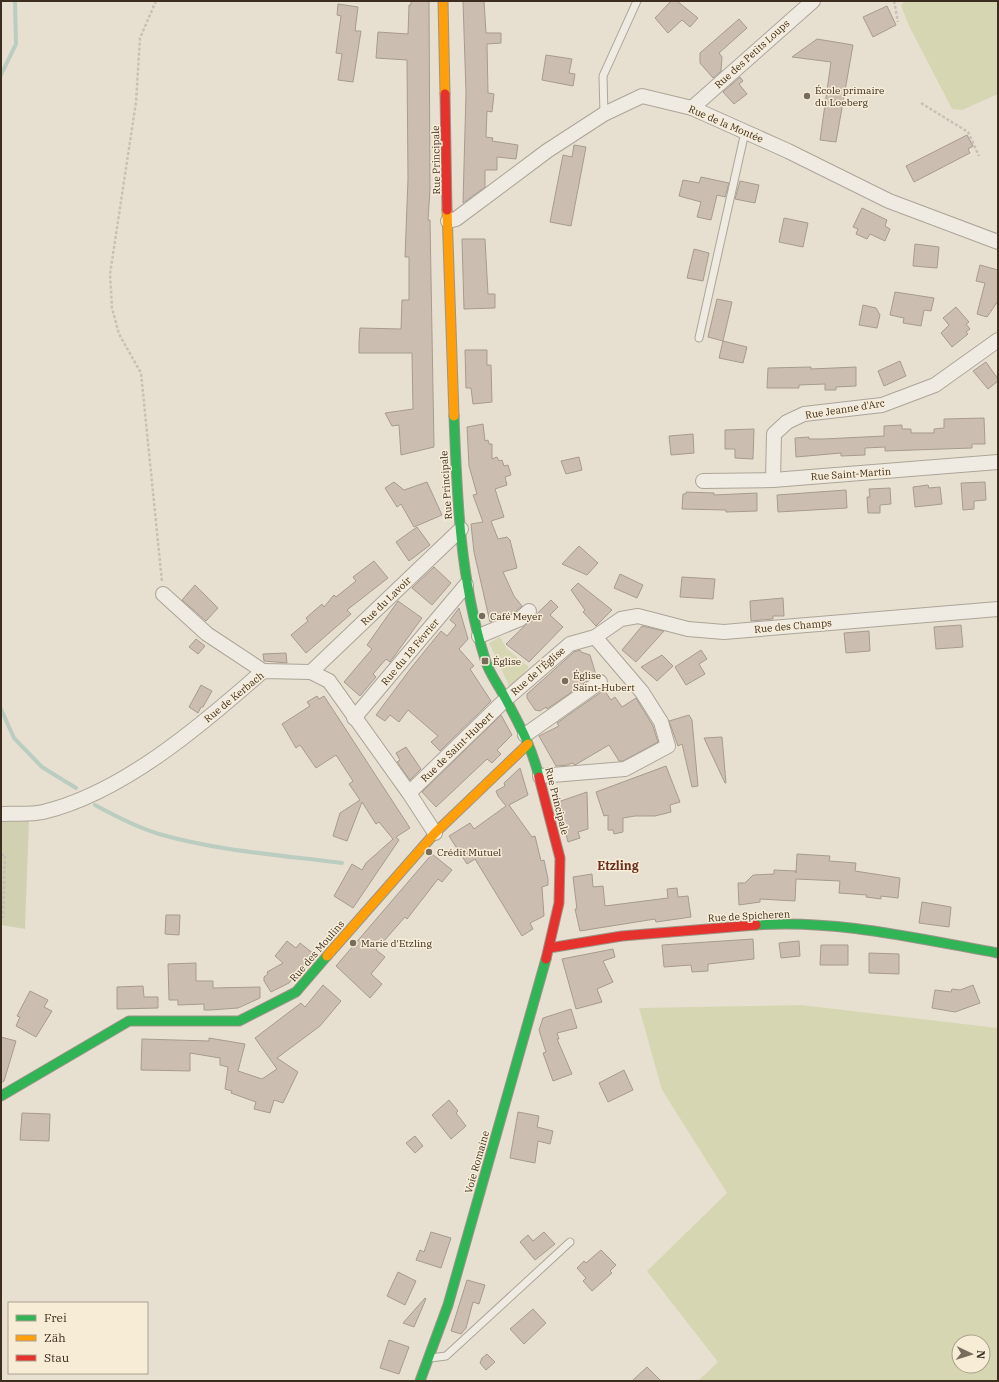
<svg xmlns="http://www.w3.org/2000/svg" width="999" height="1382" font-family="'IBM Plex Serif',serif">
  <rect width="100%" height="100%" fill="#e7e0d0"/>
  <g fill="#d6d7b2" fill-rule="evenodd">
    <polygon points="904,1 998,1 998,94 962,110 952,109 909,26 901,6"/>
    <polygon points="500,637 507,649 529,667 510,688 489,643"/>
    <path d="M801,1005l197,23v353h-300l20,-19 -71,-91 80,-78 -65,-103 -23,-82zM959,1342h24v24h-24z"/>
  </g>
  <polygon fill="#d1d1b2" points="29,821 25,929 1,925 1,822"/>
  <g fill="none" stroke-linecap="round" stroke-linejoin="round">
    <g stroke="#bbccc1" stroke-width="4">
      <polyline points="1,75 16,44 15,1"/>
      <polyline points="1,709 14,738 42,767 76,788"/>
      <path d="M95,805c20,11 41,22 64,29 59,17 122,21 183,29"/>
    </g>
  </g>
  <g fill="#cbbeb1" stroke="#a79b8f">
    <polygon points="411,1 429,1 430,189 428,220 430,220 434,447 401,455 399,425 392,426 385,413 413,409 412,353 359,353 359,342 360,328 401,329 402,300 409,300 409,257 405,257 408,179 407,60 376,58 378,32 408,34 409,5 411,5"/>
    <polygon points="463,1 484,1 486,33 501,33 501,43 487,44 488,93 494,94 492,112 487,111 486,137 493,138 492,141 518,145 516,159 497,157 497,170 485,170 485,187 463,203 466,93"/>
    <polygon points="671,1 677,1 698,18 690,27 682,20 668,33 655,18"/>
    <polygon points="338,4 358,7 355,31 361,31 353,82 338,80 342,54 336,53 341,16 337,15"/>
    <polygon points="887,6 896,25 873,37 863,17"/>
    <polygon points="739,19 747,28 719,53 722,57 721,71 713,78 700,63 700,53"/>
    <polygon points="817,39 853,45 836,142 820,140 831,62 792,57"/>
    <polygon points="546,55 572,59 569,73 575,74 573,86 542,80"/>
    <polygon points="740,77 743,81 739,84 747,94 734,104 723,92"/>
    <polygon points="967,135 973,146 968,149 970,153 914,182 906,166"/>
    <polygon points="574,145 586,147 571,226 550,222 563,155 572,157"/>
    <polygon points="701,177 729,183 725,197 717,195 711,220 697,217 701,202 679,196 683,180 699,183"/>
    <polygon points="740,181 759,185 755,203 735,199"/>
    <polygon points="862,208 887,220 885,226 890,229 885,241 870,234 867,239 856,234 858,229 853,227"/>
    <polygon points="784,218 808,223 803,247 779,242"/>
    <polygon points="462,239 485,239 488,294 495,294 495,308 464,309"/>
    <polygon points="915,244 939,247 937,268 913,266"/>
    <polygon points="694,249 709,253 703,281 687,278"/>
    <polygon points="980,265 998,270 998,301 987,317 977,314 985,283 976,281"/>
    <polygon points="895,292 934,298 931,311 924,310 921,326 903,323 904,318 890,315"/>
    <polygon points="717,299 732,302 723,341 708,337"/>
    <polygon points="863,305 876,308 880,315 877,328 859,325"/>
    <polygon points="956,307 969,322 966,324 970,329 966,332 968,334 952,347 941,333 949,325 943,318"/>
    <polygon points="723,341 747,347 743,363 719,358"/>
    <polygon points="465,350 487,350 487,365 491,365 492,402 473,404 471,388 466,388"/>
    <polygon points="900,361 906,376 884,386 878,371"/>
    <polygon points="986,362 998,379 998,381 988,389 973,371"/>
    <polygon points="811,367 811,369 856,367 856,386 836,387 836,390 825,390 825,384 799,385 799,388 767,388 768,368"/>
    <polygon points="984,418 985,444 972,444 972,448 885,451 885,447 865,448 865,455 841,456 841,453 796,457 795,438 809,437 809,439 823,439 884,436 884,426 902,425 902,429 911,429 911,433 934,433 934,429 944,428 944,419"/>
    <polygon points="483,424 485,441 488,440 489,444 492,444 492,459 497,457 499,461 502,460 504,466 508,465 511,475 505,477 507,485 495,489 504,517 491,521 498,539 507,537 510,540 517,568 503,572 514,596 522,606 515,612 490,622 474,552 471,524 483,522 473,495 477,494 469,466 467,427"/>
    <polygon points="754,429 753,459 735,458 735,449 725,449 725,430"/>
    <polygon points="693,434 694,453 671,455 669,436"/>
    <polygon points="579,457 582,470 566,474 561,461"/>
    <polygon points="394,482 404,490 427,482 442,515 414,527 401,504 397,507 385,488"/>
    <polygon points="985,482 986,500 974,501 974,509 963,510 961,483"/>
    <polygon points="928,485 929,488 940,487 942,504 915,507 913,487"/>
    <polygon points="890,488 891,504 880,505 880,513 868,513 867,497 870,497 869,489"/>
    <polygon points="846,490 847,508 778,512 777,495"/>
    <polygon points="686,492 714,493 714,495 757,493 757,511 726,512 726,510 682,509 683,494 686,494"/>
    <polygon points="417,527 430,545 409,561 396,542"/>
    <polygon points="579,546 598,563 587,575 562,564"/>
    <polygon points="374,561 388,578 347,610 351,614 306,653 291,635 308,621 306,618 322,604 324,607 334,595 336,597 356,581 353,577"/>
    <polygon points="434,567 451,583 432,605 412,588"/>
    <polygon points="620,574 643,585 637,598 614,588"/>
    <polygon points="682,577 715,579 713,599 680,597"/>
    <polygon points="578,583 612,610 596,626 583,612 585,610 571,590"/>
    <polygon points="195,585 218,608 206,621 182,600"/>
    <polygon points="783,598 784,616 773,616 773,619 751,621 750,601"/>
    <polygon points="551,600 558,607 550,615 563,627 529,662 506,644"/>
    <polygon points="398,601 422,618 390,662 386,659 373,674 376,677 360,696 344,682 372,649 367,645"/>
    <polygon points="459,608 468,639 459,649 474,666 470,669 491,701 440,751 431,742 438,736 408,710 399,722 390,715 385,721 376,715 411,668 441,631 447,636 456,625 450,620"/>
    <polygon points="961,625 963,647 936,649 934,627"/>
    <polygon points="642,626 664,631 636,662 622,650"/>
    <polygon points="869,631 870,651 846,653 844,633"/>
    <polygon points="196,639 205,646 198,654 189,647"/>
    <polygon points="580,650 581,652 590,655 596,675 547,709 546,707 540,711 535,710 527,698 527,694 574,652"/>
    <polygon points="701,650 707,659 699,664 705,674 686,685 675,667"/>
    <polygon points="286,653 287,663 264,661 263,654"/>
    <polygon points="662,655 673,666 657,681 641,667"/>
    <polygon points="201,685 212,691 203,707 201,707 198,713 189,707"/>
    <polygon points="604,690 611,700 615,697 622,707 636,698 653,726 658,742 623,761 619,761 609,745 575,765 572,763 568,765 556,766 539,736 559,726 557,723"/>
    <polygon points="317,696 319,699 324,696 410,828 396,837 399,840 353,908 334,896 352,864 362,870 366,863 393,839 379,822 376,824 362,802 347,841 333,836 340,813 360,800 349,784 353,781 336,755 316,768 300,745 296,748 282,724 310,706 307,702"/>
    <polygon points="501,715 512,735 497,750 501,754 492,763 487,759 436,807 422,792"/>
    <polygon points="689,715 692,720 698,786 692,787 682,744 678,746 669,721"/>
    <polygon points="722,737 726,783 725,783 704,738"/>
    <polygon points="406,747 421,769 410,780 397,762 400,760 396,753"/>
    <polygon points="666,766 680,802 670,805 671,812 655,816 635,816 623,818 623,832 614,834 613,830 608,830 608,815 604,816 596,792"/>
    <polygon points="520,768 528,795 509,805 532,837 535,836 541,861 544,860 548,879 548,885 542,887 544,916 530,923 533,929 522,936 475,859 467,864 449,836 470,823 474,829 506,806 498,796 496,791 505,786 504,783"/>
    <polygon points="587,792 588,829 578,832 580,838 568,842 558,802"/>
    <polygon points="432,854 452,870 442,882 438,879 407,919 405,917 376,950 385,957 371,974 382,984 370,998 336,966"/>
    <polygon points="797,854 830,856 829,861 856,863 855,871 900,878 898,898 881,896 881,899 866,897 867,895 839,893 840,881 796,879 795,901 760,899 760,902 739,905 738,883 745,883 753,875 774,874 774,870 796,871 796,873"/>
    <polygon points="592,874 593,887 603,886 605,906 668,898 667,889 677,888 678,897 688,896 691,917 656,922 655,919 580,931 575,909 577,909 573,877"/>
    <polygon points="922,902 951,907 949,927 919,923"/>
    <polygon points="166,915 180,915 179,935 165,934"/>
    <polygon points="753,939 754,959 708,964 708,971 692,972 691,965 664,967 662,945"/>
    <polygon points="287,941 296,948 300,943 314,954 289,983 271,992 264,981 264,977 268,974 267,972 283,963 275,956"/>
    <polygon points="799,941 800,956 781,958 779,943"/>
    <polygon points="821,945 848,945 848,965 820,965"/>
    <polygon points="613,949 615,957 603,961 613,982 597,989 602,1002 576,1009 562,959"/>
    <polygon points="869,953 899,954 899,974 869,973"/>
    <polygon points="196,963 196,981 213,981 213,988 260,987 260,998 238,1008 210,1010 204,1010 204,1004 178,1005 178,1000 169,1000 168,964"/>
    <polygon points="323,985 341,1001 320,1026 277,1058 298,1072 283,1103 274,1100 270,1113 254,1109 256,1102 231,1093 232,1091 225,1089 228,1067 220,1065 220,1058 190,1053 190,1071 141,1070 142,1039 209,1041 209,1038 245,1044 238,1071 262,1079 277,1069 255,1038 301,1003 305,1007"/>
    <polygon points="973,985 980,1003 955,1012 932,1008 935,990 951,992 952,989 960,990"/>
    <polygon points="143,986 144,997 158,997 158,1008 117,1009 117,987"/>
    <polygon points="30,991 48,1000 44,1007 52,1011 36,1037 16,1026 20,1017 17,1016"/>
    <polygon points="571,1009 577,1028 557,1033 559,1039 557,1039 572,1074 553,1081 543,1053 546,1052 539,1030 543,1018"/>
    <polygon points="1,1037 16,1041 4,1081 1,1083"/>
    <polygon points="624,1070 633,1090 608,1102 599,1083"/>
    <polygon points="449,1100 458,1111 456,1113 466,1126 451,1139 432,1115"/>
    <polygon points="518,1112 539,1116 537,1127 553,1131 550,1144 538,1141 535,1163 510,1158"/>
    <polygon points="22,1113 50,1114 49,1141 20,1140"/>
    <polygon points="415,1136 423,1146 415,1153 406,1143"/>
    <polygon points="431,1232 451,1238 441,1268 416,1260 420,1250 424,1252"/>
    <polygon points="544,1232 555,1244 535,1260 520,1242 528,1235 533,1241"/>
    <polygon points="601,1250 616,1265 610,1271 612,1273 592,1291 583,1281 586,1278 577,1268 584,1261 586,1263"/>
    <polygon points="398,1272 416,1281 405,1305 387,1296"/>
    <polygon points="467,1280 485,1285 479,1304 473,1302 466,1328 461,1334 451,1331"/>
    <polygon points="425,1298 426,1299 414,1327 403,1323"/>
    <polygon points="533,1309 546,1323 524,1344 510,1329"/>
    <polygon points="389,1340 409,1347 399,1374 380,1368"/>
    <polygon points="487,1354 495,1362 486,1370 480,1363 482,1358"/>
    <polygon points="647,1367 661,1381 632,1381"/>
  </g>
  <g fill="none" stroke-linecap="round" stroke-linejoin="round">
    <g stroke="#aca598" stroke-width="9">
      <g id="lane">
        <polyline points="604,114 603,76 637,1"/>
        <polyline points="699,338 745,132"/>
        <polyline points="430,1358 446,1356 570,1242"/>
      </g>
    </g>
    <g stroke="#aca598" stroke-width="16">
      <g id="street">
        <polyline points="692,108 813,1"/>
        <polyline points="448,221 456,219 547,151 604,114 642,96 692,108 788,151 889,201 998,242"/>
        <polyline points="773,480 774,434 787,422 804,414 882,405 935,385 998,340"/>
        <polyline points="703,481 773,480 998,462"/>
        <polyline points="163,594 207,634 263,671"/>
        <polyline points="479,636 520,619 529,611"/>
        <polyline points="311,672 461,529"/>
        <polyline points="354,718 466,585"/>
        <polyline points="525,735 600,682"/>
        <polyline points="540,776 625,769 668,746 661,722 642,692 595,637"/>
        <polyline points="409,793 505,700 570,644 595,637 621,619 638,616 688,629 724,632 998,609"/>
        <path d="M1,814c14,-1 29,1 42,-2 80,-19 160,-88 220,-141l48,1 18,9 80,112 26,40"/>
      </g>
    </g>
    <g stroke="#9c9488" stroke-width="11">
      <g id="fast">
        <path d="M454,416c3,82 6,164 31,243 3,12 12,24 18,35 15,28 29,53 36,83"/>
        <path d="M756,925c81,-6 162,14 242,28"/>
        <polyline points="1,1096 129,1021 239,1021 296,992 327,956"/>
        <polyline points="420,1381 448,1305 546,959"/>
      </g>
    </g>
    <g stroke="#9c9488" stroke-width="11">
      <g id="slow">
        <polyline points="443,1 445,94"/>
        <polyline points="447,210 454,416"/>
        <polyline points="327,956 435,833 528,744"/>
      </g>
    </g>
    <g stroke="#9c9488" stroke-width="11">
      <g id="jam">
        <polyline points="445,94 447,210"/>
        <polyline points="539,777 560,858 559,903 546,959"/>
        <polyline points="549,948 622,936 756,925"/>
      </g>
    </g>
    <g stroke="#c8c1b8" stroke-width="2.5" stroke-dasharray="3 2" stroke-linecap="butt">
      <polyline points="156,1 140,38 136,102 110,274 112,308 119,334 141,373 162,582"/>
      <polyline points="894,1 898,22"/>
      <polyline points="921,103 968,132 979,156"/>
      <polyline points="1,855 5,855 3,917 1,918"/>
    </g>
    <use href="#lane" stroke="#efeae2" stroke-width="7"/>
    <use href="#street" stroke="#efeae2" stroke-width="14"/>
    <use href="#fast" stroke="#30b455" stroke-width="9"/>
    <use href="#slow" stroke="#ff9f0a" stroke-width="9"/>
    <use href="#jam" stroke="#e5322d" stroke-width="9"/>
  </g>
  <g fill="#786c5d" stroke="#f7edd7" stroke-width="1.5">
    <circle cx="807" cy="96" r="4"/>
    <circle cx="482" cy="616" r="4"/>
    <rect x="481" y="657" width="8" height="8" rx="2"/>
    <circle cx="565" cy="681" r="4"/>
    <circle cx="429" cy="852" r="4"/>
    <circle cx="353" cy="943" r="4"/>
  </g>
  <g text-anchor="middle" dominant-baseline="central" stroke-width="3" stroke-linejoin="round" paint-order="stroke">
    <g font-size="10" fill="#3c2d1f" stroke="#f7edd7">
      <text transform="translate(752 54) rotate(-42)">Rue des Petits Loups</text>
      <text transform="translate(726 124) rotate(23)">Rue de la Montée</text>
      <text transform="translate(436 160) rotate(-91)">Rue Principale</text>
      <text transform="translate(845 409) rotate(-9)">Rue Jeanne d'Arc</text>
      <text transform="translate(851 474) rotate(-4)">Rue Saint-Martin</text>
      <text transform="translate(446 485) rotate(-94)">Rue Principale</text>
      <text transform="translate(386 601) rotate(-44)">Rue du Lavoir</text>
      <text transform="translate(793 626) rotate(-5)">Rue des Champs</text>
      <text transform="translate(410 652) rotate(-50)">Rue du 18 Février</text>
      <text transform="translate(538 671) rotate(-41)">Rue de l'Église</text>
      <text transform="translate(234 697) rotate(-39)">Rue de Kerbach</text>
      <text transform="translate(457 747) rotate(-44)">Rue de Saint-Hubert</text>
      <text transform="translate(557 801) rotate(76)">Rue Principale</text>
      <text transform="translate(749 916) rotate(-3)">Rue de Spicheren</text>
      <text transform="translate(317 951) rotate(-49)">Rue des Moulins</text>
      <text transform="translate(477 1162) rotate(-74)">Voie Romaine</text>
    </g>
    <g font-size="10" fill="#3c2d1f" stroke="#f7edd7" text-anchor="start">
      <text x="815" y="90">École primaire<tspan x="815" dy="12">du Loeberg</tspan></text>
      <text x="490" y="616">Café Meyer</text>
      <text x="493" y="661">Église</text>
      <text x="573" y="675">Église<tspan x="573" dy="12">Saint-Hubert</tspan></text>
      <text x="437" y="852">Crédit Mutuel</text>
      <text x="361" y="943">Marie d'Etzling</text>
    </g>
    <g font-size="12" font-weight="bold" fill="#6a2d1e" stroke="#f7edd7">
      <text x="618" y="865">Etzling</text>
    </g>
  </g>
  <rect width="999" height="1382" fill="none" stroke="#3c2d1f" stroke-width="4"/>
  <rect x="8" y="1302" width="140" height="72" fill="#f7edd7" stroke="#aca08d"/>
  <rect x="16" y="1315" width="20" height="6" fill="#30b455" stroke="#aca08d"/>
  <text x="44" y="1322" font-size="12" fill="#3c2d1f">Frei</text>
  <rect x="16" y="1335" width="20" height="6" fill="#ff9f0a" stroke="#aca08d"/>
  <text x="44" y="1342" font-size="12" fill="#3c2d1f">Zäh</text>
  <rect x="16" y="1355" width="20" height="6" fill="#e5322d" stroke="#aca08d"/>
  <text x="44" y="1362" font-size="12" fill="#3c2d1f">Stau</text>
  <g transform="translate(971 1354) rotate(94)"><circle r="19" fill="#f7edd7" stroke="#aca08d"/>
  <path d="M0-3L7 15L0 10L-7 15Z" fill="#786c5d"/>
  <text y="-6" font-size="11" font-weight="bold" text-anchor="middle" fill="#3c2d1f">N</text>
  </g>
</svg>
